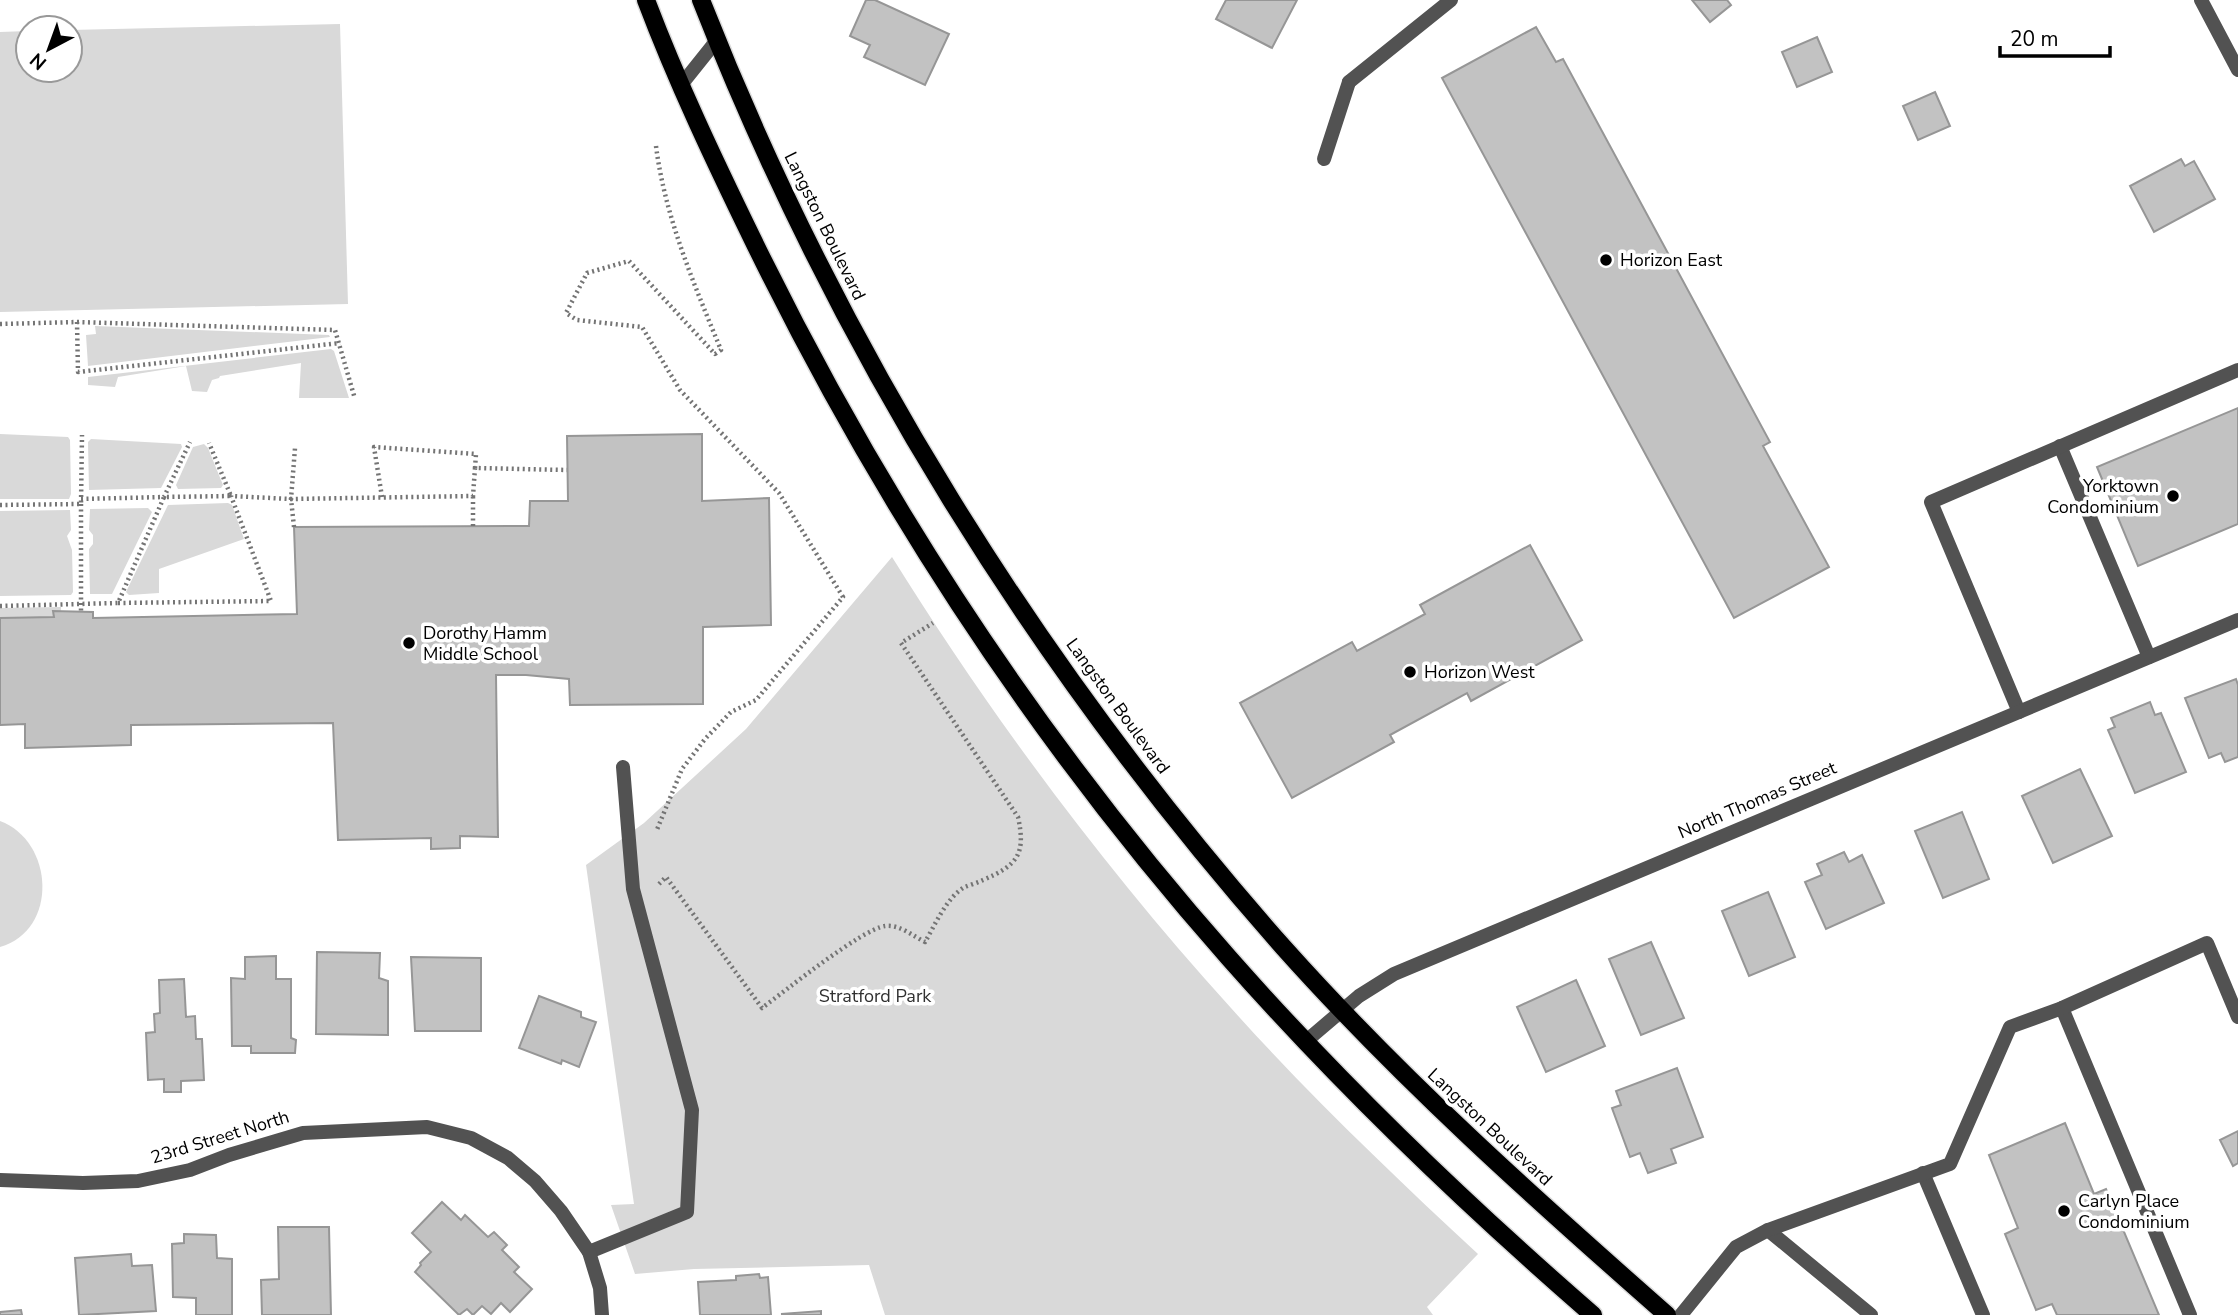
<svg xmlns="http://www.w3.org/2000/svg" width="2238" height="1315" font-family="'Nunito Sans',sans-serif">
  <rect width="100%" height="100%" fill="#fff"/>
  <g fill="#d9d9d9">
    <polygon points="340,24 348,304 0,312 0,32 28,31 28,70 70,70 70,30"/>
    <polygon points="95,326 329,335 330,337 88,366 86,335 96,334"/>
    <polygon points="331,349 334,351 349,398 299,398 301,363 220,376 219,378 212,380 207,392 192,391 186,366 118,377 115,387 88,385 88,377"/>
    <polygon points="0,434 68,437 70,440 71,494 69,499 0,499"/>
    <polygon points="91,439 181,444 182,447 161,488 89,490 88,442"/>
    <polygon points="204,444 208,448 223,485 221,488 178,489 176,485 193,447"/>
    <polygon points="228,503 232,505 244,539 159,569 159,593 129,595 126,592 168,505"/>
    <polygon points="148,508 152,512 112,594 90,594 89,549 93,544 93,535 89,530 90,509"/>
    <polygon points="70,510 71,530 67,536 72,550 73,592 71,595 0,596 0,511"/>
    <path d="M892,557c99,159 213,312 339,451 78,87 162,167 247,246l-51,53 6,8h-548l-16,-50 -175,4 -59,5 -24,-69 23,-1 -48,-339 58,-42 102,-94z"/>
    <polygon points="61,607 61,612 54,612 54,617 0,618 0,608"/>
    <path d="M0,821c54,20 59,109 0,126z"/>
  </g>
  <g fill="#c2c2c2" stroke="#969696" stroke-width="2">
    <polygon points="866,0 875,0 949,34 925,85 864,57 870,45 850,36"/>
    <polygon points="1226,0 1297,0 1272,48 1216,19"/>
    <polygon points="1692,0 1727,0 1731,5 1710,22"/>
    <polygon points="1536,27 1556,62 1563,59 1770,442 1763,446 1829,567 1734,618 1442,78"/>
    <polygon points="1817,37 1832,72 1797,87 1782,52"/>
    <polygon points="1935,92 1950,126 1918,140 1903,106"/>
    <polygon points="2181,159 2185,166 2194,161 2215,199 2154,232 2130,186"/>
    <polygon points="2238,408 2238,524 2138,566 2097,467"/>
    <polygon points="702,434 702,501 769,498 771,625 703,627 703,704 570,705 569,679 526,675 496,675 498,837 460,836 460,848 431,849 431,838 338,840 333,723 131,725 131,745 25,748 25,724 0,725 0,618 54,617 53,611 93,612 93,618 297,614 294,527 529,526 530,501 568,501 567,436"/>
    <polygon points="1530,545 1582,640 1471,701 1467,693 1390,735 1394,742 1292,798 1240,703 1352,642 1357,651 1425,614 1420,605"/>
    <polygon points="2236,679 2238,685 2238,757 2225,762 2221,753 2209,758 2185,698"/>
    <polygon points="2150,702 2155,715 2161,713 2186,772 2135,793 2108,730 2115,727 2111,718"/>
    <polygon points="2080,769 2112,836 2053,863 2022,796"/>
    <polygon points="1962,812 1989,879 1943,898 1915,831"/>
    <polygon points="1844,852 1849,862 1862,855 1884,903 1826,929 1805,882 1822,875 1817,864"/>
    <polygon points="1768,892 1795,957 1749,976 1722,911"/>
    <polygon points="1651,942 1684,1018 1641,1035 1609,959"/>
    <polygon points="317,952 380,953 379,978 388,981 388,1035 316,1034"/>
    <polygon points="276,956 276,979 291,979 291,1038 296,1040 295,1053 251,1053 251,1046 232,1046 231,978 245,979 245,957"/>
    <polygon points="411,957 481,958 481,1031 415,1031"/>
    <polygon points="184,979 186,1017 195,1016 196,1039 202,1039 204,1080 181,1081 181,1092 164,1092 164,1079 148,1080 146,1033 155,1032 154,1014 160,1013 159,980"/>
    <polygon points="1576,980 1605,1046 1546,1072 1517,1007"/>
    <polygon points="539,996 581,1012 581,1017 596,1022 579,1067 562,1060 561,1064 519,1048"/>
    <polygon points="1677,1068 1703,1137 1671,1149 1676,1163 1648,1173 1640,1153 1630,1157 1612,1108 1621,1105 1616,1091"/>
    <polygon points="2065,1123 2094,1194 2106,1189 2159,1315 2057,1315 2052,1304 2036,1310 2005,1234 2018,1228 1989,1155"/>
    <polygon points="2238,1131 2238,1163 2233,1166 2220,1140"/>
    <polygon points="442,1202 461,1220 465,1215 488,1237 494,1232 507,1245 502,1250 519,1267 514,1272 532,1289 510,1312 501,1303 491,1314 482,1306 473,1315 467,1309 459,1315 415,1272 421,1265 420,1263 431,1252 412,1233"/>
    <polygon points="278,1227 329,1227 331,1315 262,1315 261,1280 279,1279"/>
    <polygon points="184,1234 216,1235 217,1258 232,1259 232,1315 196,1315 196,1298 173,1297 172,1244 184,1243"/>
    <polygon points="131,1254 132,1266 152,1265 156,1311 79,1315 75,1258"/>
    <polygon points="759,1274 760,1278 768,1277 771,1315 700,1315 698,1282 736,1280 736,1276"/>
    <polygon points="21,1310 22,1315 0,1315 0,1312"/>
    <polygon points="821,1311 821,1315 781,1314"/>
  </g>
  <g fill="none" stroke-linecap="round" stroke-linejoin="round">
    <g stroke="#dbdbdb" stroke-width="21">
      <g id="primary">
        <path d="M646,0c31,82 69,162 107,240 126,259 285,502 476,718 113,128 235,245 364,357"/>
        <path d="M701,0c136,347 336,669 583,948 118,132 250,250 383,367"/>
      </g>
    </g>
    <g stroke="#747474" stroke-width="4.5" stroke-dasharray="2 3.5" stroke-linecap="butt">
      <path d="M656,146c9,71 38,138 65,204l-6,4 -86,-93 -42,12 -21,40 11,7 65,7 38,63 99,103 64,104 -87,103 -25,12 -26,27 -23,30 -26,63"/>
      <polyline points="77,322 78,372 340,343"/>
      <polyline points="0,324 77,322 335,330 355,399"/>
      <polyline points="382,497 374,447 476,454 475,468"/>
      <polyline points="81,499 164,497 190,442"/>
      <polyline points="81,504 81,612"/>
      <polyline points="0,505 81,504 82,435"/>
      <polyline points="473,526 473,496"/>
      <polyline points="294,527 291,499 473,496 475,468 567,470"/>
      <polyline points="118,603 271,601 231,496 291,499 295,448"/>
      <polyline points="0,606 118,603 164,497 231,496 209,443"/>
      <path d="M659,884l7,-7 96,131c23,-17 100,-79 123,-82 14,-2 28,10 40,16 10,-17 21,-43 38,-54 6,-3 14,-5 20,-8 35,-15 43,-26 35,-63l-117,-174 32,-20"/>
    </g>
    <g stroke="#525252" stroke-width="14">
      <polyline points="681,85 717,40"/>
      <polyline points="1324,159 1349,82"/>
      <polyline points="2060,446 2149,657"/>
      <polyline points="2019,712 1931,502 2238,370"/>
      <polyline points="2062,1008 2190,1315"/>
      <polyline points="1923,1173 1983,1315"/>
      <polyline points="1768,1230 1871,1315"/>
      <polyline points="589,1252 687,1212 692,1110 633,889 623,767"/>
      <polyline points="1681,1315 1736,1247 1768,1230 1950,1164 2010,1027 2062,1008 2207,943 2238,1017"/>
    </g>
    <g stroke="#525252" stroke-width="14">
      <polyline points="1349,82 1451,0"/>
      <polyline points="1305,1042 1359,996 1394,974 2238,620"/>
      <polyline points="0,1180 83,1183 138,1181 190,1170 229,1155 303,1133 427,1127 471,1138 508,1158 535,1181 561,1211 589,1252 600,1288 602,1315"/>
    </g>
    <polyline stroke="#525252" stroke-width="14" points="2201,0 2238,70"/>
    <use href="#primary" stroke="#000" stroke-width="18"/>
  </g>
  <g fill="#000" stroke="#fff" stroke-width="2.5">
    <circle cx="1606" cy="260" r="7"/>
    <circle cx="2173" cy="496" r="7"/>
    <circle cx="409" cy="643" r="7"/>
    <circle cx="1410" cy="672" r="7"/>
    <circle cx="2064" cy="1211" r="7"/>
  </g>
  <g text-anchor="middle" dominant-baseline="central" stroke-width="7" stroke-linejoin="round" paint-order="stroke">
    <g font-size="18" fill="#000" stroke="#fff">
      <text transform="translate(825 226) rotate(64)">Langston Boulevard</text>
      <text transform="translate(1118 706) rotate(54)">Langston Boulevard</text>
      <text transform="translate(1757 800) rotate(-23)">North Thomas Street</text>
      <text transform="translate(1490 1127) rotate(43)">Langston Boulevard</text>
      <text transform="translate(220 1137) rotate(-17)">23rd Street North</text>
    </g>
    <g font-size="18" fill="#000" stroke="#fff" text-anchor="start">
      <text x="1620" y="260">Horizon East</text>
      <text x="2159" y="486" text-anchor="end">Yorktown<tspan x="2159" dy="21">Condominium</tspan></text>
      <text x="423" y="633">Dorothy Hamm<tspan x="423" dy="21">Middle School</tspan></text>
      <text x="1424" y="672">Horizon West</text>
      <text x="2078" y="1201">Carlyn Place<tspan x="2078" dy="21">Condominium</tspan></text>
    </g>
    <g font-size="18" fill="#303030" stroke="#fff">
      <text x="875" y="996">Stratford Park</text>
    </g>
  </g>
  <g transform="translate(49 49) rotate(221)"><circle r="33" fill="#ffffff" stroke="#999999" stroke-width="2"/>
  <path d="M0-5L12 26L0 18L-12 26Z" fill="#000000"/>
  <text y="-10" font-size="19" font-weight="bold" text-anchor="middle" fill="#000000">N</text>
  </g>
  <path d="M2000 46v10h110v-10" fill="none" stroke="#000000" stroke-width="3.5"/>
  <text x="2010" y="46" font-size="21" fill="#000000" stroke="#ffffff" stroke-width="5" paint-order="stroke">20 m</text>
</svg>
